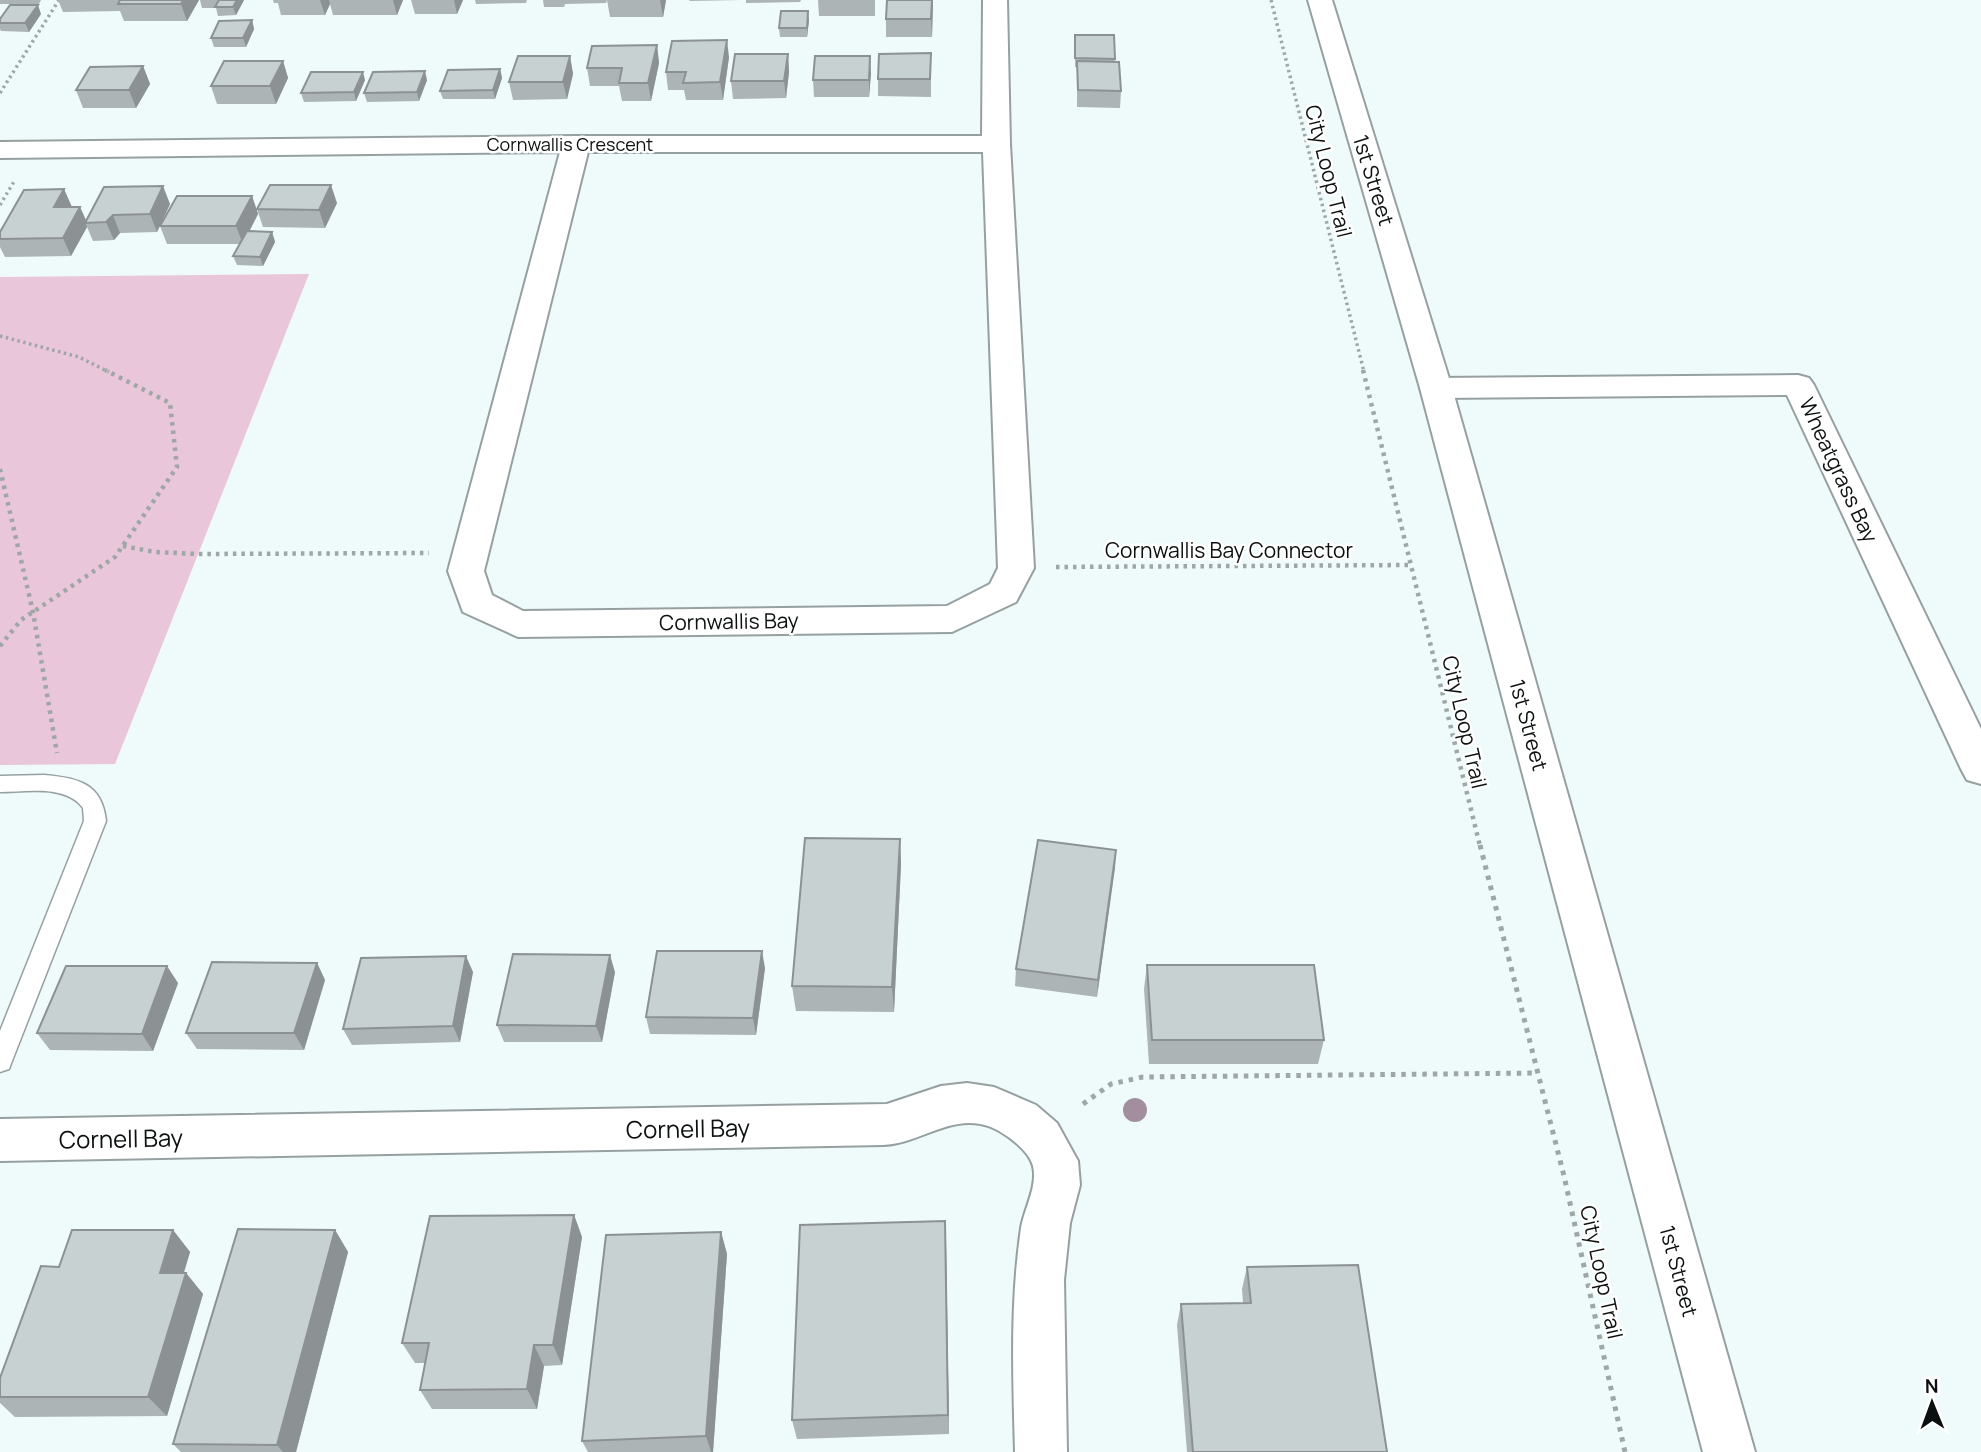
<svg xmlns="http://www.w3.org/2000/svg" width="1981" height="1452" font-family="Manrope,sans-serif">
  <rect width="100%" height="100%" fill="#effafa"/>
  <polygon fill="#e9c6da" points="309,274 115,764 0,765 0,277"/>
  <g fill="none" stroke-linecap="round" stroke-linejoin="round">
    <g stroke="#96a0a0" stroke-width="3">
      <path id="lane" d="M44,775c34,3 58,8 62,46l-94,240 -3,8 -9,3v-41l84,-210 -1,-13c-17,-24 -58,-16 -83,-16v-16z"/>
    </g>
    <g stroke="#96a0a0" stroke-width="4">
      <g id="street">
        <path d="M983,0h24l3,144 24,424 -18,34 -64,30 -434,5 -55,-25 -15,-41 112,-419 -560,6v-16l576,-6h406zM588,152h395l15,416 -8,16 -43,22 -424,5 -31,-16 -8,-24z"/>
        <polygon points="1798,375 1809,378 1814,385 1981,729 1981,784 1967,780 1961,769 1787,395 1436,398 1425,395 1420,388 1425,381 1436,378"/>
        <path d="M967,1083l27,4 42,18 21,18 21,38 2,24 -10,38 -6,57 3,172h-52c-2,-75 -5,-149 6,-224 3,-19 17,-42 12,-62 -4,-16 -28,-33 -42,-39 -39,-15 -71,17 -108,18l-883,16v-42l887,-15 54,-18z"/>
      </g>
    </g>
    <g stroke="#96a0a0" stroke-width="4">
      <polygon id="secondary" points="1308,0 1332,0 1452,388 1755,1452 1703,1452 1420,388"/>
    </g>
    <g stroke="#9ea6a6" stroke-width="3.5" stroke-dasharray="2.5 3.5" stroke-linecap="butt">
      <polyline points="1271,0 1364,372"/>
      <polyline points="0,93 59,0"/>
      <polyline points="0,205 15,180"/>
      <polyline points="0,336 79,357 109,372"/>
    </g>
    <g stroke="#9ea6a6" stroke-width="4.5" stroke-dasharray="3.5 5" stroke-linecap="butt">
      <polyline points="1363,370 1480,846"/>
      <polyline points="0,469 33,612 57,753"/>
      <polyline points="123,546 155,552 198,554 429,553"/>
      <polyline points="1056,567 1412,565"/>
      <polyline points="0,646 21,620 115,557 177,467 170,403 105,370"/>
    </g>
    <g stroke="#9ea6a6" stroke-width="5" stroke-dasharray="4.5 6" stroke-linecap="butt">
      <polyline points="1480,845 1564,1176 1625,1452"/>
      <polyline points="1083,1104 1111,1084 1143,1077 1537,1073"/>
    </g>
    <use href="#lane" fill="#fff" fill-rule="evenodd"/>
    <use href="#street" fill="#fff" fill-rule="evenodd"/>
    <use href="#secondary" fill="#fff" fill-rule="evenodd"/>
  </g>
  <circle fill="#a28e9e" cx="1135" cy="1110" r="12"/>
  <g fill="#acb4b5">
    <polygon points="0,0 41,0 39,4 0,4"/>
    <polygon points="58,0 199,0 187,21 124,21 120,11 63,12"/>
    <polygon points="200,0 244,0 236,15 218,16 216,8 202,8"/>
    <polygon points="273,0 403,0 397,15 333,15 330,4 325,15 281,15 278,3 274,3"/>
    <polygon points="411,0 463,0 457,14 415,14"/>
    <polygon points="475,0 527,0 526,3 476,4"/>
    <polygon points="543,0 666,0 663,17 610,17 607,0 606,3 565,4 564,7 544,7"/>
    <polygon points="689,0 741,0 690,1"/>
    <polygon points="746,0 801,0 800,2 746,3"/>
    <polygon points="818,0 875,0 875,16 819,16"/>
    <polygon points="887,0 933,0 932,37 886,37 886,19"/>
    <polygon points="41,14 29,32 1,31 0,29 0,19"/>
    <polygon points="252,20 254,29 246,47 214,47 211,38"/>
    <polygon points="809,20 807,37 780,37 779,28"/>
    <polygon points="1075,35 1114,35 1115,62 1121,91 1120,108 1077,107 1077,67 1075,67"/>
    <polygon points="657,45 659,63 651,101 622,101 619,86 590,86 587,68"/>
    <polygon points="931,53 931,97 878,96 878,79"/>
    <polygon points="788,54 789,72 786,98 733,99 731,81"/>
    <polygon points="570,56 573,74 567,99 513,100 509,82"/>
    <polygon points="729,57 723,100 686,100 684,90 668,90 666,72"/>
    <polygon points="283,61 288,78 276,104 217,104 211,86"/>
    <polygon points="143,66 150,84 136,108 83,108 76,90"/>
    <polygon points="500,69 502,78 495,99 443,99 440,91"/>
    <polygon points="871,73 869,97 814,97 813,80"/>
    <polygon points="365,80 356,101 304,102 301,93"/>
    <polygon points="427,80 419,101 367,102 364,93"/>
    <polygon points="64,189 71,207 80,207 86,220 170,204 157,232 120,233 114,240 93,241 87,227 71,256 5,257 0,247 0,232"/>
    <polygon points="252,196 258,214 249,231 272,232 275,242 263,266 237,265 233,256 240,244 167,244 160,226"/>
    <polygon points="337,203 325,228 263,227 257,209"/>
    <polygon points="900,839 901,864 894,1012 796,1011 792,986"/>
    <polygon points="1116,850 1097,997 1015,986 1016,969"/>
    <polygon points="317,963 325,980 304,1050 197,1049 186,1033"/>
    <polygon points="1147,965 1324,1040 1318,1064 1149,1064 1144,989"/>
    <polygon points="765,968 756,1035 650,1034 646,1017"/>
    <polygon points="473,972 460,1042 352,1045 343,1029"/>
    <polygon points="615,972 602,1042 504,1042 497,1025"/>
    <polygon points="178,983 153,1051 50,1050 37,1033"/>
    <polygon points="574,1215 582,1237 562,1365 544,1366 537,1409 432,1409 420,1390 425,1363 415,1363 402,1343"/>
    <polygon points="173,1230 190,1252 184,1273 186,1273 203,1294 167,1416 15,1417 0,1403 0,1378 59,1267"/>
    <polygon points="335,1230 348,1252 296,1452 181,1452 173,1444"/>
    <polygon points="721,1232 727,1254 713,1452 588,1452 582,1441"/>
    <polygon points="946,1243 949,1434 797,1439 792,1420"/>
    <polygon points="1247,1267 1387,1452 1187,1452 1177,1325 1181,1304 1243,1303 1242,1289"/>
  </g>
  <g fill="#8c9293">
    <polygon points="183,0 199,0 187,21 181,4"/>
    <polygon points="237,0 244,0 236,15 233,7"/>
    <polygon points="320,0 329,0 330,4 325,15"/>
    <polygon points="393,0 403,0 397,15"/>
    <polygon points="454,0 463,0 457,14"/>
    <polygon points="660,0 666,0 663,17"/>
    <polygon points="932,0 933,0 932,37 931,19"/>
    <polygon points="38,5 41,14 29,32 25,23"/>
    <polygon points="808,11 809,20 807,37 807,28"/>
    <polygon points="252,20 254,29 246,47 243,38"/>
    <polygon points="727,40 729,57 723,100 720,82"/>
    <polygon points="657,45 659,63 651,101 648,83"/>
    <polygon points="788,54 789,72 786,98 784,81"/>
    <polygon points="570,56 573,74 567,99 563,82"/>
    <polygon points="870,56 871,73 869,97 869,80"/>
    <polygon points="283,61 288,78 276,104 270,86"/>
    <polygon points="143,66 150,84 136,108 129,90"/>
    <polygon points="500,69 502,78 495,99 493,90"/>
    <polygon points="425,71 427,80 419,101 417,92"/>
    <polygon points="363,72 365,80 356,101 354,92"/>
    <polygon points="331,185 337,203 325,228 319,210"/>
    <polygon points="163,186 170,204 157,232 150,214"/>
    <polygon points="64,189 72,207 54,207"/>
    <polygon points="252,196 258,214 243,244 236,226"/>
    <polygon points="80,207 87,223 85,223 87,227 71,256 63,238"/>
    <polygon points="113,215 120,233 114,240 106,222"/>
    <polygon points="272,232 275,242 263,266 260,257"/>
    <polygon points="900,839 901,864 894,1012 892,987"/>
    <polygon points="1116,850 1115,868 1097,997 1098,980"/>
    <polygon points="762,951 765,968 756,1035 753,1018"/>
    <polygon points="610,955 615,972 602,1042 596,1026"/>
    <polygon points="466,956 473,972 460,1042 453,1026"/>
    <polygon points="317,963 325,980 304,1050 294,1033"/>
    <polygon points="167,966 178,983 153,1051 142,1034"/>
    <polygon points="574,1215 582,1237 562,1365 553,1345"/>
    <polygon points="945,1221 946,1243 949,1434 948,1415"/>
    <polygon points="173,1230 190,1252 177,1294 160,1273"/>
    <polygon points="335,1230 348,1252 296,1452 283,1452 277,1445"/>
    <polygon points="721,1232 727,1254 713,1452 711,1452 706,1436"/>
    <polygon points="186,1273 203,1294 167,1416 148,1397"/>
    <polygon points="534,1345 544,1366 537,1409 527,1389"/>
  </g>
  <g fill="#c8d1d2" stroke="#8c9293" stroke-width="2">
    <polygon points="120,0 183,0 181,4 118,4"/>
    <polygon points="219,0 237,0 233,7 215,7"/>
    <polygon points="887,0 932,0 931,19 886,19"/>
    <polygon points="10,5 38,5 25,23 0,23 0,19"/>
    <polygon points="781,11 808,11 807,28 779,28"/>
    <polygon points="252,20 243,38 211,38 219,21"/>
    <polygon points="1075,35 1114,35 1115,59 1075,58"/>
    <polygon points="727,40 720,82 683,83 686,72 666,72 672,41"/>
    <polygon points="657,45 648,83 619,83 622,68 587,68 592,46"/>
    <polygon points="931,53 930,79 878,79 879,54"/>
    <polygon points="735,54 788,54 784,81 731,81"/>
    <polygon points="518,56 570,56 563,82 509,82"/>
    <polygon points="815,56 870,56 869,80 813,80"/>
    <polygon points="224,61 283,61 270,86 211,86"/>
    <polygon points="1077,61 1119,62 1121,91 1078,90"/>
    <polygon points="143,66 129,90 76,90 90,67"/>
    <polygon points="500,69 493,90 440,91 448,70"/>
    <polygon points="425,71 417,92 364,93 373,72"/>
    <polygon points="311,72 363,72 354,92 301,93"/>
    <polygon points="270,185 331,185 319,210 257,209"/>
    <polygon points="163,186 150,214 113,215 106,222 85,223 104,187"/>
    <polygon points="64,189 54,207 80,207 63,238 0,239 0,232 24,190"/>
    <polygon points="177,196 252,196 236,226 160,226"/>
    <polygon points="247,231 272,232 260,257 233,256"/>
    <polygon points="805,838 900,839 892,987 792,986"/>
    <polygon points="1038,840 1116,850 1098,980 1016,969"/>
    <polygon points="657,951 762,951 753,1018 646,1017"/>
    <polygon points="513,954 610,955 596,1026 497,1025"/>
    <polygon points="466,956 453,1026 343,1029 361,958"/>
    <polygon points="212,962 317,963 294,1033 186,1033"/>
    <polygon points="1147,965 1314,965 1324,1040 1152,1040"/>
    <polygon points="66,966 167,966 142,1034 37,1033"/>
    <polygon points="574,1215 553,1345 534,1345 527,1389 420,1390 429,1343 402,1343 430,1216"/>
    <polygon points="945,1221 948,1415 792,1420 800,1225"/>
    <polygon points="238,1229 335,1230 277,1445 173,1444"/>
    <polygon points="72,1230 173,1230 160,1273 186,1273 148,1397 0,1397 0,1378 41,1266 59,1267"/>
    <polygon points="721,1232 706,1436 582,1441 606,1235"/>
    <polygon points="1358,1265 1387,1452 1193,1452 1181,1304 1251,1303 1247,1267"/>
  </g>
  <g text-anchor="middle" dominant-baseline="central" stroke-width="5" stroke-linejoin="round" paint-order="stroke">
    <g font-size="18" fill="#0d1010" stroke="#fff">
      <text x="570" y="144">Cornwallis Crescent</text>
    </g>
    <g font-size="21" fill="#0d1010" stroke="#fff">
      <text transform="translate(1329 171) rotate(76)">City Loop Trail</text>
      <text transform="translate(1374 180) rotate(73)">1st Street</text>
      <text transform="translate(1839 470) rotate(65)">Wheatgrass Bay</text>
      <text x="1229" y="550">Cornwallis Bay Connector</text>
      <text transform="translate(729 621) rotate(-1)">Cornwallis Bay</text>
      <text transform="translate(1465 722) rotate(77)">City Loop Trail</text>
      <text transform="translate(1529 725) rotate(75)">1st Street</text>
      <text transform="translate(1679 1271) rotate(75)">1st Street</text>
      <text transform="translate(1602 1272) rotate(78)">City Loop Trail</text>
    </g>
    <g font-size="24" fill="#0d1010" stroke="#fff">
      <text transform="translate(688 1128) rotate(-1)">Cornell Bay</text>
      <text transform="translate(121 1138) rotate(-1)">Cornell Bay</text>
    </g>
  </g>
  <g transform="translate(1932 1403) rotate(359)" stroke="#ffffff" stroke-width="5" paint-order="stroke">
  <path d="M0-5L12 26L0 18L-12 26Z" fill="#0d1010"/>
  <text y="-10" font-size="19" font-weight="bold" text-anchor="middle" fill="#0d1010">N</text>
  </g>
</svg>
